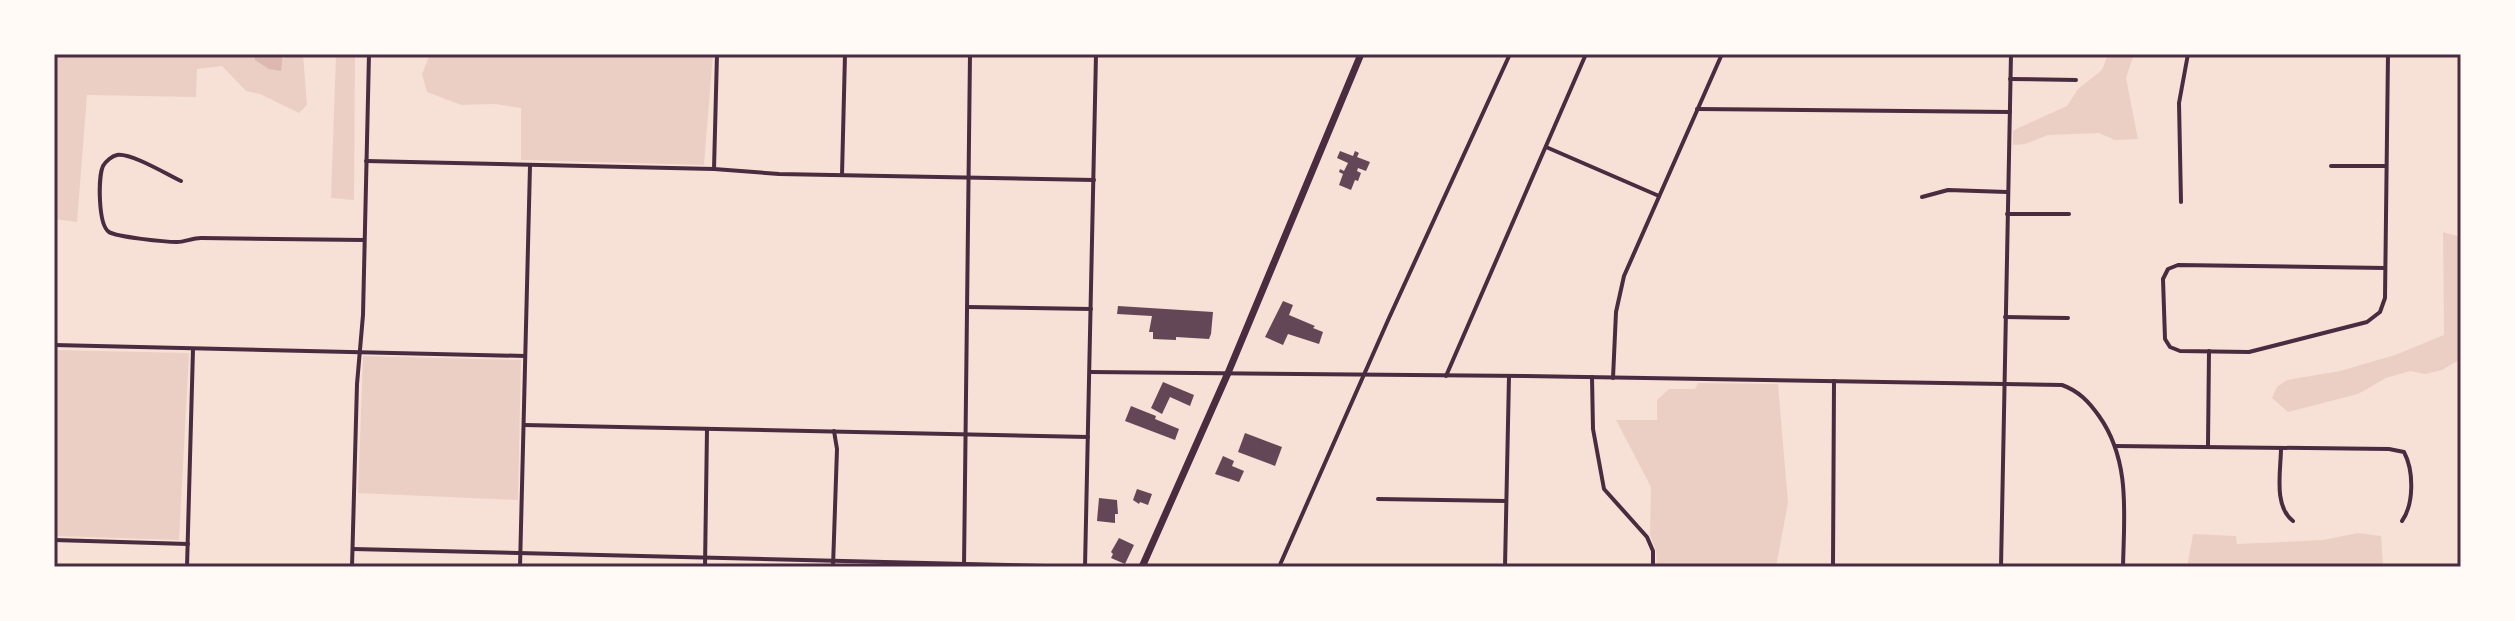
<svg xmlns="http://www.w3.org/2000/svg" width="2515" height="621" font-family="Mulish,sans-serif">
  <rect width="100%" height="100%" fill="#f7e1d7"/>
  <g fill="#ebcfc5">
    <polygon points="54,54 253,54 255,60 284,59 283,54 303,54 307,105 299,113 260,94 246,91 222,66 197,69 196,97 87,95 77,222 54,219"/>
    <polygon points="336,54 355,54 354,200 331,198"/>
    <polygon points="430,54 713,54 704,165 521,160 521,108 495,104 461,105 427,92 422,74"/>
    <polygon points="2108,54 2134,54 2126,78 2138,139 2115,140 2099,133 2048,135 2025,144 2013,145 2013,131 2016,129 2067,106 2078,89 2102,70"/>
    <polygon points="2443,232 2461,237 2461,359 2442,370 2425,374 2410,371 2386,378 2358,394 2288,412 2272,398 2277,387 2287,380 2340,371 2395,355 2444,335"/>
    <polygon points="54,350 189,353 179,540 54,536"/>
    <polygon points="363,356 521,360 518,500 358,493"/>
    <polygon points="1698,383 1778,384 1788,503 1776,567 1657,567 1656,551 1650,535 1651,487 1616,420 1657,420 1657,400 1669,389 1695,389"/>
    <polygon points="2358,533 2381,536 2383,567 2187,567 2193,534 2236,536 2237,544 2323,540"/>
  </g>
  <polygon fill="#dcb8b0" points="253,54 283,54 281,71 269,69 255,60"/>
  <g fill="#644757">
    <polygon points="1340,151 1353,156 1355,151 1359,153 1357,157 1370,162 1366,171 1358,168 1357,171 1361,173 1358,181 1355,180 1351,190 1339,185 1343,174 1339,172 1340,169 1344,171 1348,163 1337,158"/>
    <polygon points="1283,301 1293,305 1289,315 1315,326 1313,328 1323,332 1319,344 1288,334 1283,345 1265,337"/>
    <polygon points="1118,306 1213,312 1211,334 1209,339 1176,337 1176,340 1153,339 1153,332 1149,332 1152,316 1117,314"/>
    <polygon points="1163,382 1194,395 1190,406 1170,397 1162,414 1151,408"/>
    <polygon points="1131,406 1156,416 1155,419 1179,429 1175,440 1125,421"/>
    <polygon points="1245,433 1282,447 1275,466 1238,452"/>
    <polygon points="1223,456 1234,461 1232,466 1244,471 1239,482 1215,474"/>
    <polygon points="1137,489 1152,494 1148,505 1140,502 1139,504 1133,500"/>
    <polygon points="1099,498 1117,500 1118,514 1115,514 1115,523 1097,521"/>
    <polygon points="1119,538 1134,545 1125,564 1111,558 1113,554 1111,552"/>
  </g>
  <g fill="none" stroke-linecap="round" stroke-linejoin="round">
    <g stroke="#4a2c40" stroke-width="4">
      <polyline points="2010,79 2076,80"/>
      <polyline points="1697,109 2010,112"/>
      <polyline points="1546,147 1659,196"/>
      <polyline points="366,161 714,169 779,174 1094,180"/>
      <polyline points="2331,166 2386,166"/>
      <polyline points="714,169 717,54"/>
      <polyline points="842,175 845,54"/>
      <path d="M181,181c-15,-7 -49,-28 -64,-26 -5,1 -11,6 -14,11 -5,11 -5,59 6,66 8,5 56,10 68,10 8,0 15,-4 24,-4l163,2"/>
      <polyline points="1922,197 1948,190 2007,192"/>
      <polyline points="2181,202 2179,103 2188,54"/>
      <polyline points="2007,214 2069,214"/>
      <polyline points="2385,268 2178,265 2168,269 2163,279 2165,339 2170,347 2180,351 2249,352 2367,322 2380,312 2385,298 2388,54"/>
      <polyline points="967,307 1091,309"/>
      <polyline points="2005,317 2068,318"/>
      <polyline points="54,345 525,356"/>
      <path d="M1090,372l435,4 537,9c17,6 27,17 37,31 32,45 25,99 24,151"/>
      <polyline points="1446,376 1586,54"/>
      <polyline points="1592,377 1593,429 1604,489 1647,537 1653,551 1653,567"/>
      <polyline points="1613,378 1616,312 1624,276 1722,54"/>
      <polyline points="524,425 1088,437"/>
      <polyline points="2208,445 2209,351"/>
      <path d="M2115,446l274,3 15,3c10,19 10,52 -2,69"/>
      <path d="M2281,448c0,22 -8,58 12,73"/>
      <polyline points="1378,499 1506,501"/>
      <polyline points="54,540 188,544"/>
      <polyline points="353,549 1085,567"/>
      <polyline points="187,567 193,349"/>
      <polyline points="352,567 357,384 363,315 369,54"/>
      <polyline points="520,567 530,166"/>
      <polyline points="705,567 707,429"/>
      <polyline points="833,567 837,449 834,431"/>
      <polyline points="964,567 970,54"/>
      <polyline points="1085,567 1096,54"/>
      <polyline points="1279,567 1389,318 1510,54"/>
      <polyline points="1505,567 1509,376"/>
      <polyline points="1833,567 1834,381"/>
      <polyline points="2001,567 2011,54"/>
    </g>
    <polyline stroke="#4a2c40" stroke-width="7" points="1142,567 1228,373 1361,54"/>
  </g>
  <rect width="2515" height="621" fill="none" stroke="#fffaf5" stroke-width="112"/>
  <rect x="56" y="56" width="2403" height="509" fill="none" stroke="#4a2c40" stroke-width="3"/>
</svg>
